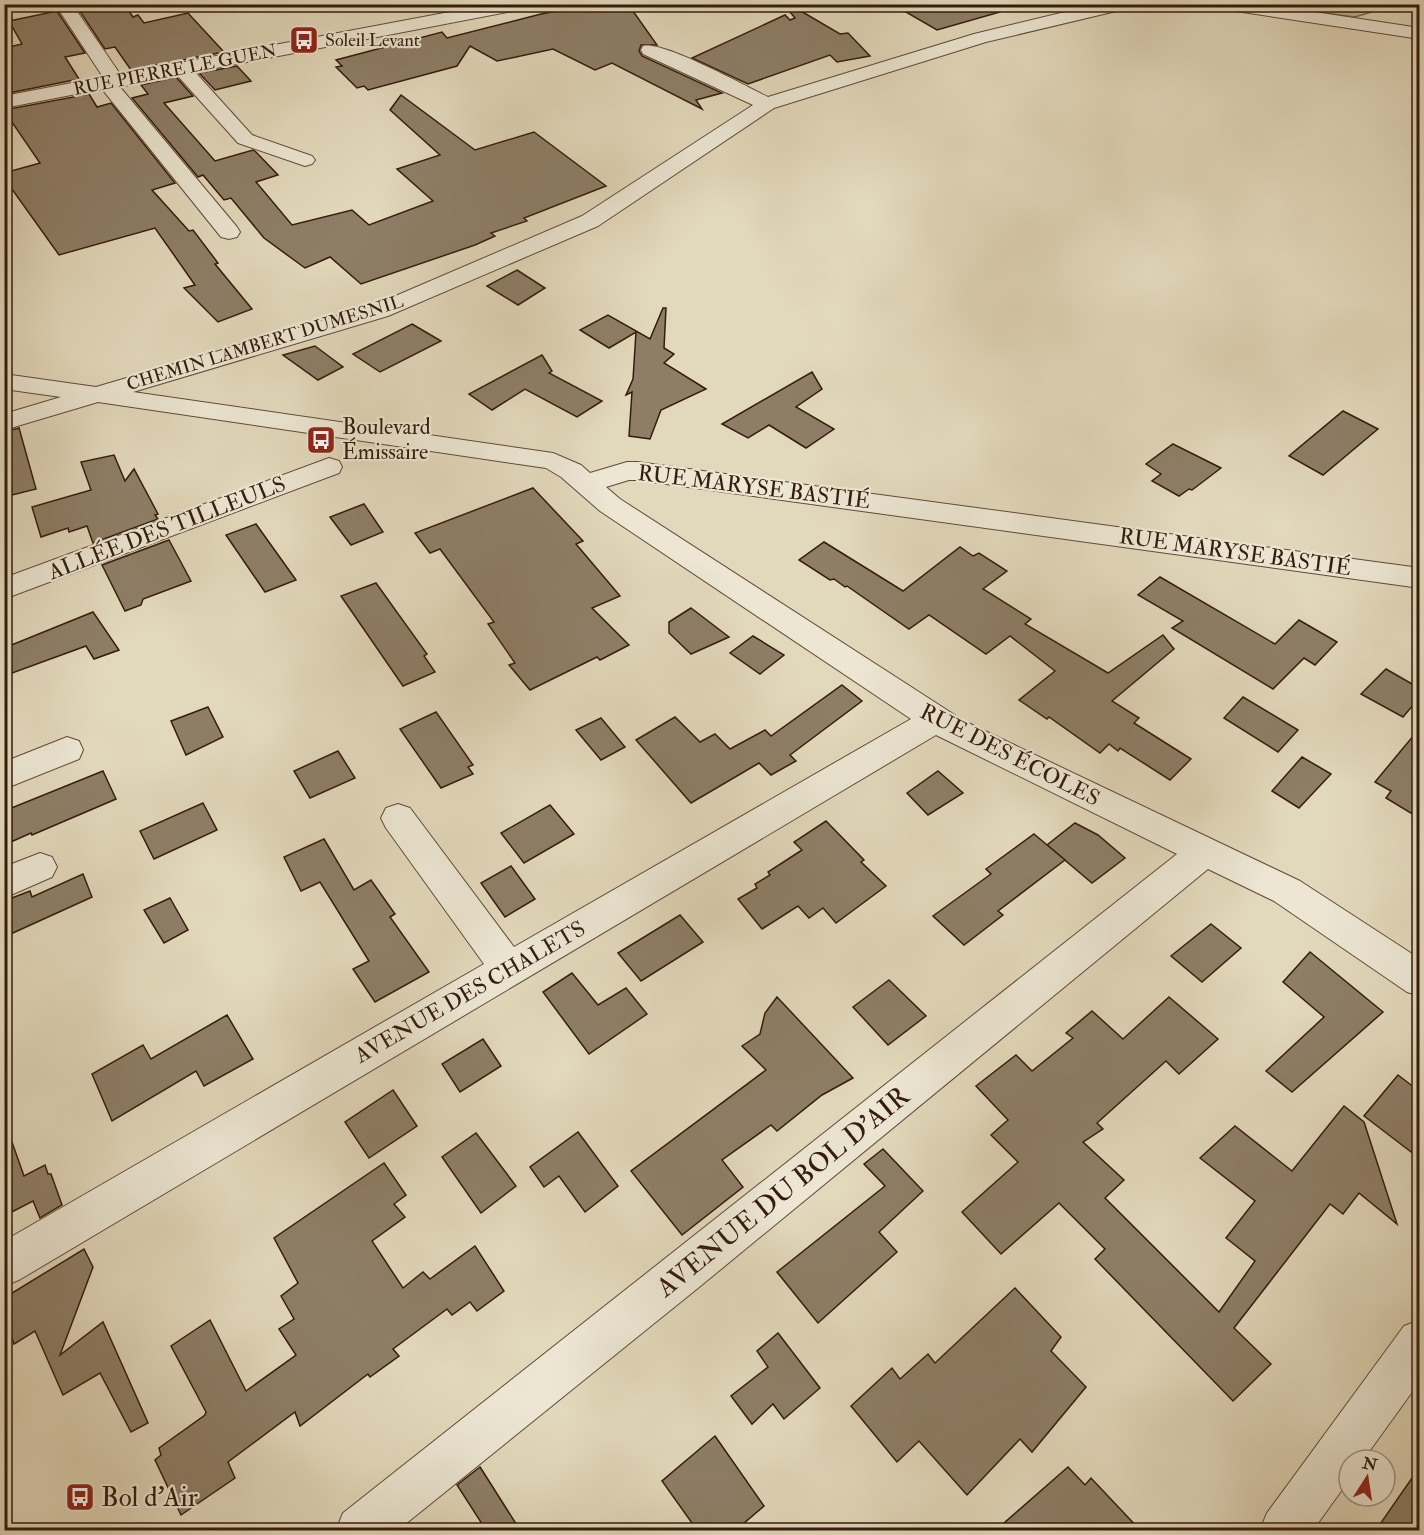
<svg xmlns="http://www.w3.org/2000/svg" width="1424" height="1535" font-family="'IM FELL Double Pica',serif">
  <rect width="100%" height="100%" fill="#e2d8bb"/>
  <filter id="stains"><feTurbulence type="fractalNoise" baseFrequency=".00333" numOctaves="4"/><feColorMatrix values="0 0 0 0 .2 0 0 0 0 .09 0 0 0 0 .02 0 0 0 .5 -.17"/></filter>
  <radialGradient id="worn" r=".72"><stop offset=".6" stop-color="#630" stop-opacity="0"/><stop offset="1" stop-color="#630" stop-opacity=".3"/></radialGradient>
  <polygon fill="#c4b89d" stroke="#7c6a54" stroke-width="1.5" points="1260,5 1395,5 1355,17"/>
  <g fill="#8e7e67" stroke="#331c0c" stroke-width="1.5">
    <polygon points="88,4 124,4 133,17 138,15 144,23 188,13 224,52 131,70 115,47 105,49 77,7"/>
    <polygon points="594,4 628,4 657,45 641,45 639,51 642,56 722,93 696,100 702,109 612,63 595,70 553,49 497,61 470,46 457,66 368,90 364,86 357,88 336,67 342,66 336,60 442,32 447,38 541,14"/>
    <polygon points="892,4 999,4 1000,12 937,30"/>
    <polygon points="794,7 840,34 848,33 870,56 837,62 830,55 748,84 692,58 785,15 790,20 795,18 790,12"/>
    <polygon points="57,11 85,53 65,57 79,79 4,94 4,48 22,44 9,21"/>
    <polygon points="237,66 251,81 215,90 199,73"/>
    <polygon points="176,77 193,96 164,103 215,161 253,150 256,152 278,175 256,182 292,225 352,210 369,225 433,201 397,169 440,155 390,110 401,95 475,150 534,132 606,186 524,218 527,221 491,233 495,236 475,245 361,284 330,257 305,268 264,238 231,198 224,200 203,175 198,177 132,98 148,94 141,85"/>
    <polygon points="89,94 97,107 111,103 175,183 152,190 189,231 193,230 218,263 215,264 252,309 218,322 184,288 195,285 155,228 59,255 4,178 4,173 40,163 12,122 4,124 4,110"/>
    <polygon points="517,270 545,288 518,305 487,286"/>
    <polygon points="663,308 666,308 664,348 674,354 664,363 706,389 661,410 650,439 629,436 632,392 626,395 633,379 636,332 609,348 580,330 608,315 650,339"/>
    <polygon points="412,324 441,341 380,372 353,354"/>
    <polygon points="315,346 343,367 318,380 283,355"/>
    <polygon points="542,355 552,371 549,373 602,401 577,417 525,389 492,410 469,394"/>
    <polygon points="812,372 822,389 796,407 834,429 806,448 769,425 748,438 722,424"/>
    <polygon points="1343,411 1378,429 1323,475 1289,456"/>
    <polygon points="19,428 36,489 4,497 4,432"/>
    <polygon points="1173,444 1221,468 1192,490 1189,489 1179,496 1152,481 1161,474 1146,464"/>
    <polygon points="114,455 125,481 134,469 158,514 155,515 158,519 93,543 87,526 69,532 68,528 41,537 32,507 91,490 81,462"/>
    <polygon points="533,488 583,541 576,544 620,596 592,608 629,645 600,660 597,657 530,690 509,665 515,663 488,624 494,622 440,549 430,553 415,533"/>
    <polygon points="364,504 383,532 351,545 330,517"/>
    <polygon points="256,524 296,580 265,592 226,535"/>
    <polygon points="169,540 191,581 143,599 141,605 125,611 102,565"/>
    <polygon points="824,542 903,591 960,547 973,556 979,553 1007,571 983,589 1031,619 1025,624 1108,673 1163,635 1174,649 1112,701 1139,718 1134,723 1191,759 1170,780 1120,748 1118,751 1109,744 1100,753 1049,717 1047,719 1019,700 1055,671 1010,636 986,654 929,615 909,629 847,586 845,587 834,579 830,580 799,560"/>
    <polygon points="1160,577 1275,644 1299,620 1337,642 1315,665 1304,658 1273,689 1172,628 1183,621 1138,595"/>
    <polygon points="376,583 427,654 424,656 435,672 403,686 341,596"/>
    <polygon points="691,608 729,637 691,654 669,633 669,622"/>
    <polygon points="93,612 119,650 94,659 86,646 4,676 4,648"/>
    <polygon points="753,636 784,655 760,674 730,653"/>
    <polygon points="1386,669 1419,688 1419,698 1403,717 1361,694"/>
    <polygon points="842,685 862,701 790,755 796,761 771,775 759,763 691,803 636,740 675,717 700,742 715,734 730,749 765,730 771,736"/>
    <polygon points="1243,697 1298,730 1278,752 1224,718"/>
    <polygon points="208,707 223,737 186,755 171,721"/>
    <polygon points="436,712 473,765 468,767 473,774 441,788 400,729"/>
    <polygon points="601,718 625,747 601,760 576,730"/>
    <polygon points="1419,729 1419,818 1386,798 1391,791 1375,782"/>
    <polygon points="338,751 355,778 310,798 294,771"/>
    <polygon points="1302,757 1331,774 1299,808 1272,791"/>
    <polygon points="103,771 116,799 32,835 31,833 4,845 4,811"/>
    <polygon points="938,771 963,793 928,815 907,793"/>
    <polygon points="203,803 217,830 154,859 140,831"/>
    <polygon points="550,805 574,834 524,863 501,833"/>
    <polygon points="826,821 864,860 861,862 886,886 836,923 823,908 809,918 798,906 762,929 738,899 757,888 755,884 770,875 768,872 802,850 794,842"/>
    <polygon points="1075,823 1098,835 1125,858 1092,883 1047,845"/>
    <polygon points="1034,834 1065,860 998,911 1003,915 964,945 933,916 991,874 986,869"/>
    <polygon points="324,839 354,890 371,880 395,914 390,917 429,972 375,1002 353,969 369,961 320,882 301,891 284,857"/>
    <polygon points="511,866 535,899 505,917 481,883"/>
    <polygon points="83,874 92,897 4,937 4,901 30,891 32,897"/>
    <polygon points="170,898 188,930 164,943 144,910"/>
    <polygon points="680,915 703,942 641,981 618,953"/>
    <polygon points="1211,924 1241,948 1202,982 1171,956"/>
    <polygon points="1310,952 1383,1012 1292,1092 1266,1071 1324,1017 1283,982"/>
    <polygon points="572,973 598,1005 626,988 647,1014 589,1054 543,992"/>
    <polygon points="889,980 926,1016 888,1045 853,1007"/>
    <polygon points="777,997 853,1078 822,1095 777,1131 771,1125 722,1160 743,1187 682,1235 631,1171 766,1070 742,1046 760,1034 765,1013"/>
    <polygon points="1169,997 1218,1039 1179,1074 1166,1061 1097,1123 1103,1129 1083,1142 1124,1180 1105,1198 1219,1312 1255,1261 1226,1238 1255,1201 1200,1158 1235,1126 1292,1171 1344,1106 1364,1122 1397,1224 1359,1193 1343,1214 1330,1204 1234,1328 1271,1364 1233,1401 1095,1259 1105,1249 1059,1203 1001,1254 962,1212 1018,1162 991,1135 1008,1120 976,1086 1016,1055 1032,1071 1073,1038 1066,1033 1092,1011 1123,1039"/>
    <polygon points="227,1015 253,1059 204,1086 196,1071 112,1121 92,1074 143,1045 151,1059"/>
    <polygon points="483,1039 501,1066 460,1092 442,1064"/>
    <polygon points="1398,1075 1419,1091 1419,1158 1364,1116"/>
    <polygon points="393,1090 417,1126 369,1158 345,1122"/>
    <polygon points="8,1131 24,1176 45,1165 48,1174 51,1174 62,1205 40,1218 33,1201 4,1216 4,1132"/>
    <polygon points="578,1132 618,1186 585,1212 559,1176 544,1187 530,1167"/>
    <polygon points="476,1133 516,1186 481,1213 442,1157"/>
    <polygon points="883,1149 923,1191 879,1232 897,1252 818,1323 777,1272 885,1186 864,1164"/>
    <polygon points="384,1163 406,1195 394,1204 405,1217 372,1241 403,1288 423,1272 430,1279 475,1246 504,1291 477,1311 470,1302 452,1315 447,1309 393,1349 399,1356 370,1377 368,1374 300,1426 295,1412 228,1462 235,1478 181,1515 155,1460 161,1455 159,1448 205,1415 206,1412 171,1346 210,1320 246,1391 296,1355 279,1329 294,1319 281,1296 298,1283 274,1238"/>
    <polygon points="84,1249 93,1267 60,1355 103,1322 148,1423 131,1432 100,1373 63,1395 35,1331 14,1344 4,1315 4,1298"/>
    <polygon points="1015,1288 1061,1337 1051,1351 1086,1387 1032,1452 1020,1439 967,1495 919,1441 897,1462 851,1406 892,1368 900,1379 928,1354 935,1363"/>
    <polygon points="778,1333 820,1388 784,1419 773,1404 752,1424 731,1396 768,1367 757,1351"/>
    <polygon points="715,1436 764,1506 736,1530 697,1530 662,1481"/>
    <polygon points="480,1467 520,1530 486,1530 457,1485"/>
    <polygon points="1068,1467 1085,1485 1091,1478 1140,1530 996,1530"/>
    <polygon points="1419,1468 1419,1530 1376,1530"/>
  </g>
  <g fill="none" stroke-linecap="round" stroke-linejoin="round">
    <g stroke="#5f4b38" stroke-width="2">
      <g id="minor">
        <polygon points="55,4 72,4 120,74 492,4 531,4 523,9 195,72 252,135 312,156 315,160 312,164 305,166 238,143 177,75 120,87 237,227 240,232 237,237 229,239 221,237 102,89 4,108 4,96 103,77"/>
        <path d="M1098,4h33l-2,4 -143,34 -212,66 -176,118 -210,90 -255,76 420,61 28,12 9,8 37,-11h10l783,106v20l-783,-108h-8l-23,7 14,12 344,222 336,160 120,78v37l-13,-4 -133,-91 -66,-32 -510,419 -300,242h-62l7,-17 834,-659 -241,-119 -917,545 -15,6v-45l480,-277 -98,-136 -5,-10 5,-10 12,-4 12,4 104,139 397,-228 -311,-208 -39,-34 -15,-9 -448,-66 -94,28v-16l57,-17 -57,-8v-15l92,13 276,-81 210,-90 171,-111 -110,-51 -2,-4 2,-4c21,-5 102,40 125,51l206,-63z"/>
        <polygon points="1215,4 1261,4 1420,28 1420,39 1223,9"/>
        <polygon points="329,458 339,461 342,467 339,473 4,599 4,578"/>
        <polygon points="67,737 79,741 83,750 79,759 4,789 4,762"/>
        <polygon points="40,853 52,857 57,867 52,877 4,898 4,867"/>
        <polygon points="1420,1320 1420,1381 1363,1460 1349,1460 1349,1480 1313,1530 1260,1530 1267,1513 1404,1326"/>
      </g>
    </g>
    <use href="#minor" fill="#ece6d3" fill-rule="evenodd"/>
  </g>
  <defs>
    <g id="bus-square" transform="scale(1.5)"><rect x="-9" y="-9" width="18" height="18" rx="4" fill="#8f2418" stroke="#ece6d3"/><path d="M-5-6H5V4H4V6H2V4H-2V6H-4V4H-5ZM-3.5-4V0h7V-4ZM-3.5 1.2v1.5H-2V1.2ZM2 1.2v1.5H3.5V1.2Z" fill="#fff"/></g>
  </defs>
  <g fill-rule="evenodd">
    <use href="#bus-square" x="304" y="40"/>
    <use href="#bus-square" x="321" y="440"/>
    <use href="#bus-square" x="80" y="1497"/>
  </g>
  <g text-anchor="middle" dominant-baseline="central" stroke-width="4.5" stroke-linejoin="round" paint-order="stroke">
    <g font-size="18" fill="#331c0c" stroke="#ece6d3" text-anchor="start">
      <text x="325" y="40">Soleil Levant</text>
    </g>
    <g font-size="18" fill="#331c0c" stroke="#ece6d3">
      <text transform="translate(175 70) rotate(-11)">RUE PIERRE LE GUEN</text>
      <text transform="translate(265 343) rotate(-17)">CHEMIN LAMBERT DUMESNIL</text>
    </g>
    <g font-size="22" fill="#331c0c" stroke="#ece6d3" text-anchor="start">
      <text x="342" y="427">Boulevard<tspan x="342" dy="25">Émissaire</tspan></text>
    </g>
    <g font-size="22" fill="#331c0c" stroke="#ece6d3">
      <text transform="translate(754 487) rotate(7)">RUE MARYSE BASTIÉ</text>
      <text transform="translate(167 528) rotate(-21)">ALLÉE DES TILLEULS</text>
      <text transform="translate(1235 552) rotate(8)">RUE MARYSE BASTIÉ</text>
      <text transform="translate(1010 755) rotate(27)">RUE DES ÉCOLES</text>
      <text transform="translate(470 992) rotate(-30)">AVENUE DES CHALETS</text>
    </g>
    <g font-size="27" fill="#331c0c" stroke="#ece6d3">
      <text transform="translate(783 1192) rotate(-39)">AVENUE DU BOL D'AIR</text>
    </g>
    <g font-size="27" fill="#331c0c" stroke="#ece6d3" text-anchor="start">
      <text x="101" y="1497">Bol d'Air</text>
    </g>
  </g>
  <rect width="1424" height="1535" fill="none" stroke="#e2d8bb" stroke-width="24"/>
  <rect x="6" y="6" width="1412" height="1523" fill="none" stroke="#331c0c" stroke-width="3"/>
  <rect x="12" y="12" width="1400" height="1511" fill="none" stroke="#331c0c" stroke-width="1.5"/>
  <g transform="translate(1367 1478) rotate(12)"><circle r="28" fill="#ece6d3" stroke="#a29583" stroke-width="1.5"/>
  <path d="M0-4.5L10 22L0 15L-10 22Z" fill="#8f2418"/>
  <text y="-9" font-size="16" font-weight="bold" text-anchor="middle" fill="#331c0c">N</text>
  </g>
  <rect width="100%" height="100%" filter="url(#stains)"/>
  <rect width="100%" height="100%" fill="url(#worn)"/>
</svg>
